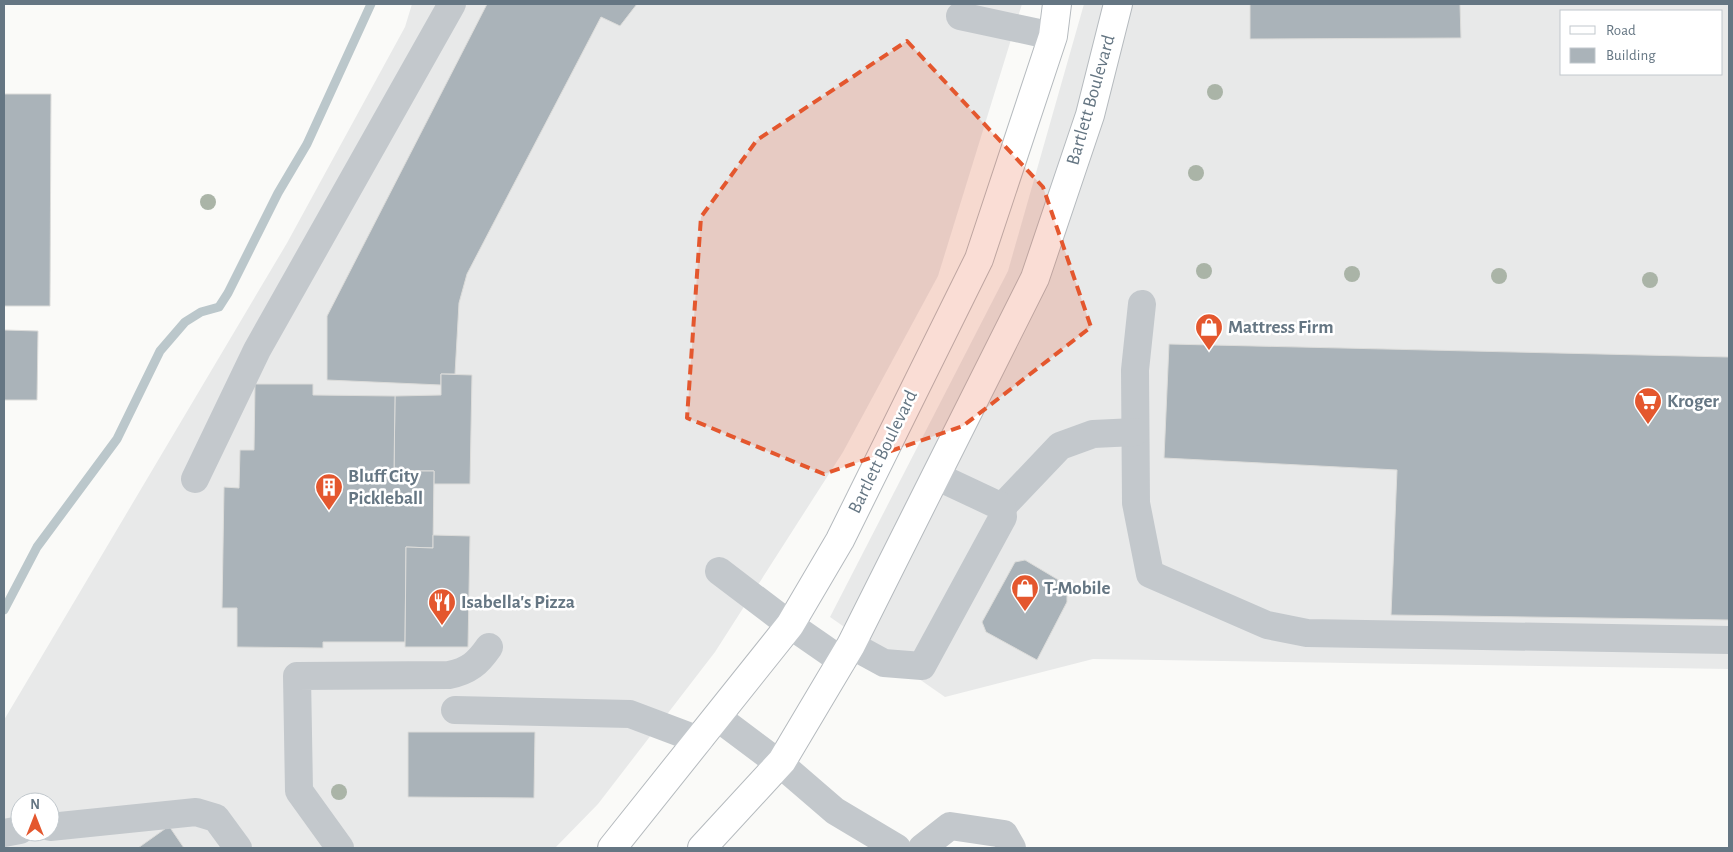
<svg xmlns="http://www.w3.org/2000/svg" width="1733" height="852" font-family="'Alegreya Sans',sans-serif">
  <rect width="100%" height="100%" fill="#fafaf8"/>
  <g fill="#e8e9e9" fill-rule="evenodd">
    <path d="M412,4h610l-84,272 -95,176 -128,200 -117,152 -43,44h-551v-128l283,-477 118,-216zM20,802h30v30h-30z"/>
    <path d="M1084,4h645v665l-636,-10 -148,38 -115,-80 178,-346zM1562,11h160v63h-160z"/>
  </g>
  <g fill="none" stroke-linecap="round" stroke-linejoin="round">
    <polyline stroke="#bbc7cb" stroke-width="9" points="4,610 37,547 117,439 160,351 185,322 201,312 219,307 228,293 278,193 307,144 371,4"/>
  </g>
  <g fill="#aab3b9" stroke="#dcdcda">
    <polygon points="487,4 637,4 620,26 601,17 467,274 459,303 455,374 441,374 441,385 327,380 327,316"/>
    <polygon points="1250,4 1460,4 1461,38 1250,39"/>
    <polygon points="4,94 51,94 50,306 4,306"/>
    <polygon points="4,330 38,331 37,400 4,400"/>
    <polygon points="1169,344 1729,357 1729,620 1391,615 1397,470 1164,458"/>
    <polygon points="441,374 472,375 470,484 434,484 434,471 394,471 395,396 441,395"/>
    <polygon points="255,384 313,384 313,395 395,396 394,471 434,471 433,548 406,547 405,642 323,642 323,648 237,647 237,608 222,608 224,487 239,488 240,450 254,450"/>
    <polygon points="433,535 470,536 468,647 405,647 406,547 433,548"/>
    <polygon points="1025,560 1067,585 1067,602 1037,660 986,632 982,622 1015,562"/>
    <polygon points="408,732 535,732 534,798 408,797"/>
    <polygon points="169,826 184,848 138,848"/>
  </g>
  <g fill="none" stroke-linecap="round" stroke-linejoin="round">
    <g stroke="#b5babe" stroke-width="30">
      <g id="major">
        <polyline points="612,848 790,625 840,540 979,259 1053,36 1057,4"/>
        <polyline points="702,848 782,761 851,645 1035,278 1090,115 1118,4"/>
      </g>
    </g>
    <g stroke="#c3c8cc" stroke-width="28">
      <polyline points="960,16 1053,36"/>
      <polyline points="1142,304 1135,370 1136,503 1150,574 1267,625 1307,633 1729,640"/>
      <polyline points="195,479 257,350 452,4"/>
      <polyline points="1002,507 1060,446 1093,434 1135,432"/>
      <polyline points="719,571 790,625 842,661"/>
      <polyline points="851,645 884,663 922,666 1003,517 1002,507 936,476"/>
      <polyline points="455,710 630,714 699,740"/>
      <polyline points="717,717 785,768 835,811 897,848"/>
      <polyline points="50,827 196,812 216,818 238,848"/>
      <polyline points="4,833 20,830"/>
      <path d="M340,848l-41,-57 -2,-115 152,-1c20,-4 29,-12 40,-28"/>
      <polyline points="922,848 950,826 1004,834 1012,848"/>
    </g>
    <use href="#major" stroke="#fff" stroke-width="28"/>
  </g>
  <g fill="#aab4a7">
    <circle cx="1215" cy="92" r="8"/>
    <circle cx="1196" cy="173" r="8"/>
    <circle cx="208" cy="202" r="8"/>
    <circle cx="1204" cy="271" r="8"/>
    <circle cx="1352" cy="274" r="8"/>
    <circle cx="1499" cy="276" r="8"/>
    <circle cx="1650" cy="280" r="8"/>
    <circle cx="339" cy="792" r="8"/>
  </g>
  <path fill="#e4572e" fill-opacity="0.2" stroke="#e4572e" stroke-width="4" stroke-dasharray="10 6" stroke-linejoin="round" d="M907,41l136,146 48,140 -128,99 -139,48 -137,-56 14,-201 56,-77z"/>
  <defs>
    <g id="shop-pin" transform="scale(1.4375)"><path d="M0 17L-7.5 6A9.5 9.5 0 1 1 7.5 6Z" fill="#e4572e" stroke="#fff"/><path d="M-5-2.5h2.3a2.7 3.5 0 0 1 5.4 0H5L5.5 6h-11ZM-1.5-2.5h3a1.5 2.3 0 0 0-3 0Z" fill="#fff"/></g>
    <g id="supermarket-pin" transform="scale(1.4375)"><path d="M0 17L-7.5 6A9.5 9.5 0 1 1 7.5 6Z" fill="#e4572e" stroke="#fff"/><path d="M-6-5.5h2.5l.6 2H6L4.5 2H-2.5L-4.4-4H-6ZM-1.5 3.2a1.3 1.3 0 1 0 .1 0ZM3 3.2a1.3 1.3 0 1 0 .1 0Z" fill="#fff"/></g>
    <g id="building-pin" transform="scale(1.4375)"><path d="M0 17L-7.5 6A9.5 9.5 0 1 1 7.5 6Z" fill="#e4572e" stroke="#fff"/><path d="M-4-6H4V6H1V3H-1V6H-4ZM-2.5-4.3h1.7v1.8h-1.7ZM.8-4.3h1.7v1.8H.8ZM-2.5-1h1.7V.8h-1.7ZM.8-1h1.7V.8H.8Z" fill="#fff"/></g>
    <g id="restaurant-pin" transform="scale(1.4375)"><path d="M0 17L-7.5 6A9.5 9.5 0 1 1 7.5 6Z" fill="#e4572e" stroke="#fff"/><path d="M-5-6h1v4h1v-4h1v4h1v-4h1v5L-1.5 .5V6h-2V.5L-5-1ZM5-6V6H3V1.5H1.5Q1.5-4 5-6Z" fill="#fff"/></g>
  </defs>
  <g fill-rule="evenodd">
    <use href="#shop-pin" x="1209" y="327"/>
    <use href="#supermarket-pin" x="1648" y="401"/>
    <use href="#building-pin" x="329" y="487"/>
    <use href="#shop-pin" x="1025" y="588"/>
    <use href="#restaurant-pin" x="442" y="602"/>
  </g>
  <g text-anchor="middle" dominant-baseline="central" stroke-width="5" stroke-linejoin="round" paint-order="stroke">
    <g font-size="19" fill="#657683" stroke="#fff">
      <text transform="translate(1091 100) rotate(-74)">Bartlett Boulevard</text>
      <text transform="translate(883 452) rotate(-64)">Bartlett Boulevard</text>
    </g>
    <g font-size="19" font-weight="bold" fill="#657683" stroke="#fff" text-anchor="start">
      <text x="1228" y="327">Mattress Firm</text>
      <text x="1667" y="401">Kroger</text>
      <text x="348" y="476">Bluff City<tspan x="348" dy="22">Pickleball</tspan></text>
      <text x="1044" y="588">T-Mobile</text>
      <text x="461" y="602">Isabella's Pizza</text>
    </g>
  </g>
  <rect width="1733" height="852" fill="none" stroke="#657683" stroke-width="10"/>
  <rect x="1560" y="10" width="162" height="65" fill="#ffffff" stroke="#c1c8cd"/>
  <rect x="1570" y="26" width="25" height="8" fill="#ffffff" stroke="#c1c8cd"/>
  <text x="1606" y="35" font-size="15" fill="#657683">Road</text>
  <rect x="1570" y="48" width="25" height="15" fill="#aab3b9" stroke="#c1c8cd"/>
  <text x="1606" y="60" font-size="15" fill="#657683">Building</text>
  <g transform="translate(35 817)"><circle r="24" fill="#ffffff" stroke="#c1c8cd"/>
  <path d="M0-4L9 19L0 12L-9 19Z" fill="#e4572e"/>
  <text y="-8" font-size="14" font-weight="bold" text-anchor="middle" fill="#657683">N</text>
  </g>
</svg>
